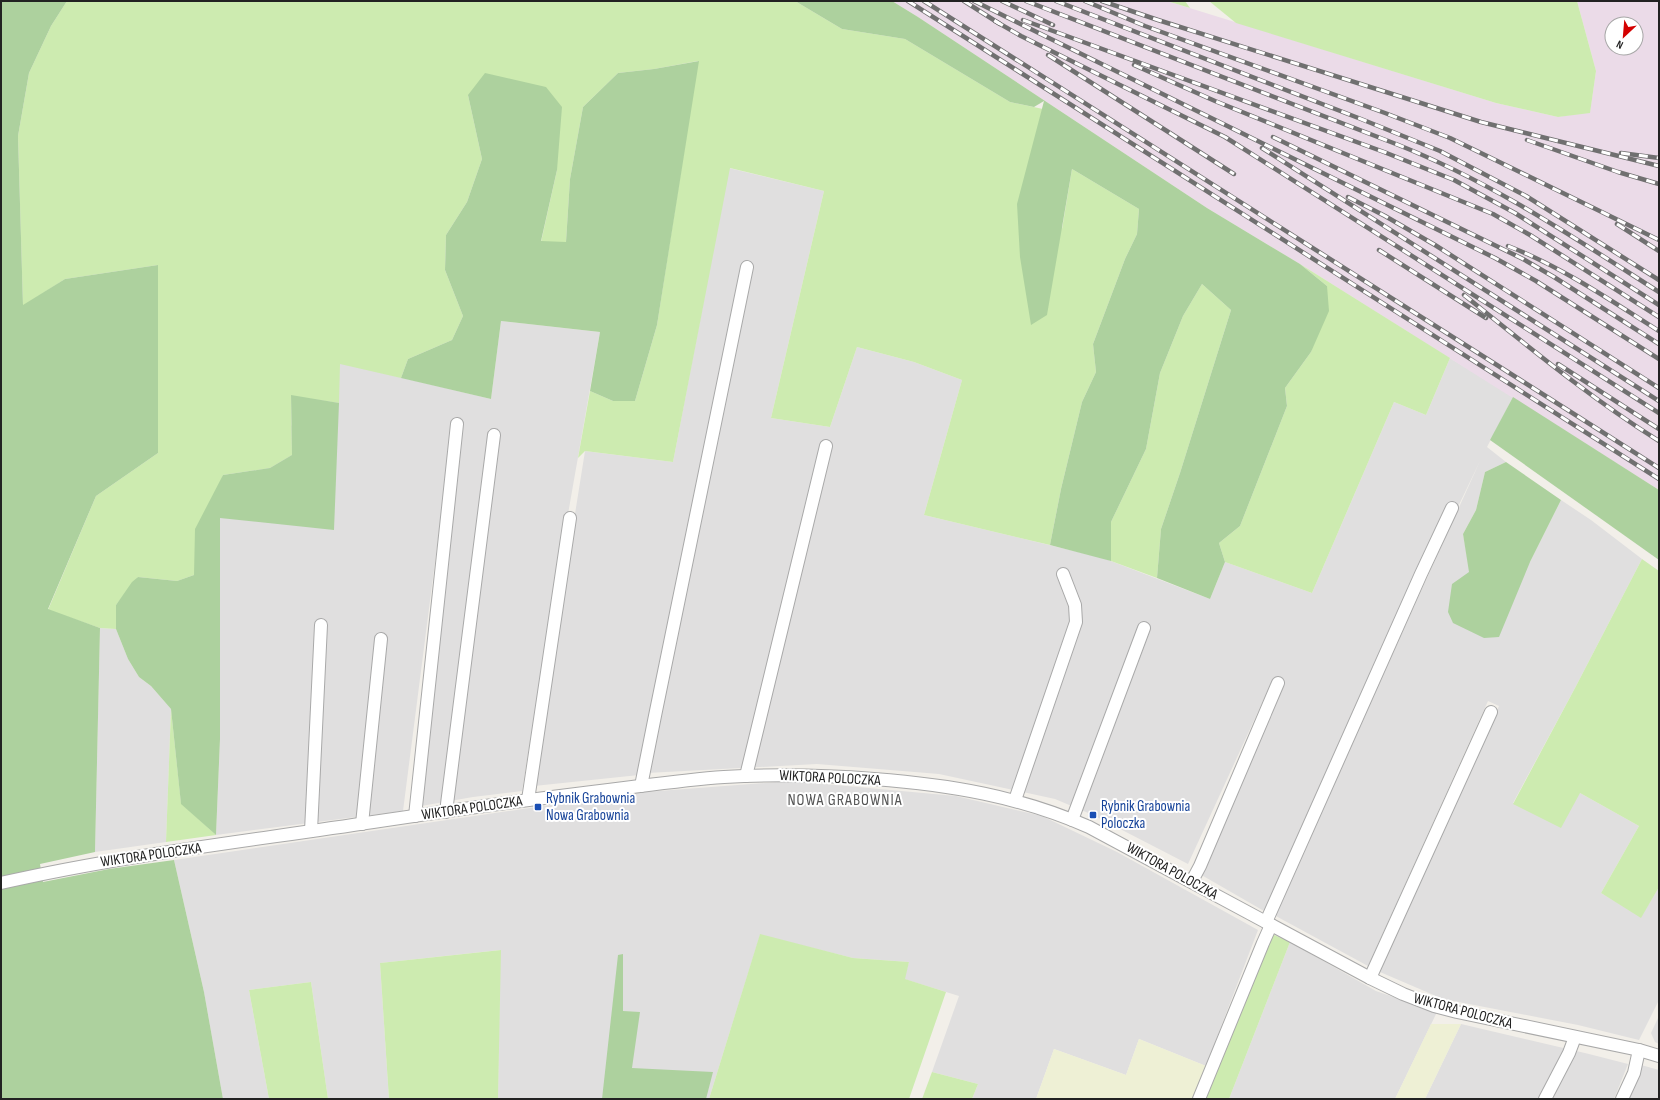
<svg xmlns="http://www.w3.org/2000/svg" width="1660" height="1100" font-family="'Sofia Sans Condensed',sans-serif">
  <rect width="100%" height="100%" fill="#f2efe9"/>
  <g fill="#e0dfdf" fill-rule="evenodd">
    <polygon points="729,168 824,191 771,418 830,427 857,347 914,362 962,380 924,515 1103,558 1210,599 1225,562 1312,593 1394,402 1426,415 1450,358 1513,397 1487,447 1506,462 1485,472 1476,510 1463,534 1470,572 1530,562 1561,500 1591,520 1642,559 1575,688 1513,803 1580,793 1639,826 1601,893 1641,917 1659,887 1659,1000 1639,1040 1578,1025 1443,999 1380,972 1499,706 1488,701 1368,966 1274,915 1480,461 1264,911 1198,873 1284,682 1274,677 1188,864 1093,815 1055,799 939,774 817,764 647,773 639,775 534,786 565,577 585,451 673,462"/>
    <path d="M501,321l99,11 -48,273 -30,186 -49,6 -52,9 32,-384 -50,389 -187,24 4,-96v-221l120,-155 151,36zM489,429l8,2 -28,162z"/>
    <polygon points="100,628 116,629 128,659 139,677 151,686 171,709 166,842 95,852"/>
    <polygon points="792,781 956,796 1042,816 1117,852 1258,930 1206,1066 1139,1039 1126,1075 1054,1049 1036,1099 972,1099 978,1084 932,1072 959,996 904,979 909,962 853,958 760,935 709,1099 498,1099 500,950 380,963 389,1099 328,1099 311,982 249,990 269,1099 223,1099 204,992 174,860 632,793"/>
    <polygon points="1290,942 1376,991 1437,1012 1395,1099 1229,1099"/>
    <polygon points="1659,1016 1659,1044 1655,1042 1651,1033"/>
    <polygon points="1461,1024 1589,1054 1628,1064 1614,1099 1425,1099"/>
    <polygon points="1641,1065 1659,1070 1659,1099 1627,1099"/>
  </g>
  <path fill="#ebdbe8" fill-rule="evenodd" d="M892,1h275l329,102 62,14 32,-5 6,-41 -19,-70h82v489l-359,-226 -93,-56 -289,-191zM1612,24h24v24h-24z"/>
  <g fill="#eef0d5">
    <polygon points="1431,1024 1461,1024 1425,1099 1395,1099"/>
    <polygon points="1139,1039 1206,1066 1193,1099 1036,1099 1054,1049 1126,1075"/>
  </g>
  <g fill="#cdebb0">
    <polygon points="67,1 795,1 842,29 905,39 1010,102 1043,109 1062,229 1072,169 1139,209 1137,234 1125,259 1093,344 1096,372 1082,402 1061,489 1050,545 924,515 962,380 914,362 857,347 830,427 771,418 824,191 730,168 673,462 585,451 578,458 590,391 613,401 635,401 657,325 698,61 654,69 618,73 583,107 570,179 566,242 541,242 557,170 468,95 482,159 467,202 446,235 445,270 463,316 452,340 408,359 401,378 340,364 339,403 291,396 292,455 270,468 223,475 194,575 177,581 138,577 116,605 116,629 100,628 48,610 96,496 158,453 158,265 65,279 23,306 18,136 29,73 51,26"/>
    <polygon points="1167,1 1185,1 1190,8"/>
    <polygon points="1209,1 1577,1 1596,71 1590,113 1558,117 1496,103 1236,23"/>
    <polygon points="1300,264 1450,358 1426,415 1394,402 1312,593 1225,562 1219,543 1240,526 1287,406 1285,388 1311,352 1327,286"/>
    <polygon points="1202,284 1231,310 1180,473 1161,529 1157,578 1111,561 1111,522 1146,449 1160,373 1183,316"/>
    <polygon points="1642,559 1659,571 1659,887 1641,918 1601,893 1639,826 1580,793 1561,828 1513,804 1575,688"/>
    <polygon points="171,709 181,803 216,835 166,842"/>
    <polygon points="760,934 853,958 909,962 905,979 946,992 909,1099 709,1099"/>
    <polygon points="1272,934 1290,942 1229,1099 1204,1099"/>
    <polygon points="501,950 498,1099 389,1099 380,963"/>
    <polygon points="311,982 328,1099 269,1099 249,990"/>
    <polygon points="932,1072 978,1084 972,1099 922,1099"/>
  </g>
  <g fill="#add19e">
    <polygon points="1,1 67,1 51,26 29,73 18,136 23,305 65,279 158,265 158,453 96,496 48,609 100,628 95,852 40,864 43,882 109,869 174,860 204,992 223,1099 1,1099"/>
    <polygon points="795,1 892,1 918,17 1207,208 1300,264 1327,286 1329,311 1311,352 1285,388 1287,406 1240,526 1219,543 1225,562 1210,599 1157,578 1161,529 1180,473 1231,310 1202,284 1183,316 1160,373 1146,449 1111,522 1111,561 1050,545 1061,489 1082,402 1096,372 1093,344 1125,259 1137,234 1139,209 1072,169 1047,315 1031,325 1020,257 1017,204 1044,101 1034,107 1010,102 905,39 842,29"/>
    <polygon points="699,61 657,325 635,401 613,401 590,391 600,332 501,321 491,399 401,378 408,359 452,340 463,316 445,270 446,235 467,202 482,159 468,95 485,73 546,87 562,107 557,170 541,241 566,242 570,179 583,107 618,73 654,69"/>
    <polygon points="291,395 339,403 334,530 220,518 220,739 216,835 181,804 171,709 151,686 139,677 128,659 116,629 116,605 132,582 138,577 177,581 194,575 195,529 223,475 270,468 292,455"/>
    <polygon points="1513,397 1659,490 1659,560 1490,440"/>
    <polygon points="1506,462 1561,500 1530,562 1499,637 1484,638 1453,623 1448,612 1452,584 1469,572 1463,534 1476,510 1485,472"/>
    <polygon points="623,954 623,1011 640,1012 632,1068 713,1072 706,1099 602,1099 618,955"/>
  </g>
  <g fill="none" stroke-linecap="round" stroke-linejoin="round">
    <g stroke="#a9a9a9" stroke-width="14">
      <g id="street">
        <polyline points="746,776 826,446"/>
        <path d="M641,786c34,-173 72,-345 106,-519"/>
        <polyline points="528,800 570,518"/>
        <polyline points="1015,800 1076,622 1075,605 1063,574"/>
        <polyline points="446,812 494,435"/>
        <polyline points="415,816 457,424"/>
        <polyline points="1072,820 1144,628"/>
        <polyline points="362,824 381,639"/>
        <polyline points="311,831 321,625"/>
        <polyline points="1192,881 1200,866 1278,683"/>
        <path d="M1,883c123,-28 248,-42 372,-61 73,-11 146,-21 219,-30 44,-5 88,-12 132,-15 50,-3 100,-2 150,2 77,6 144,17 215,48l281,151 33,16 31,12 23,6 182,38 20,6"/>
        <polyline points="1266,922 1421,574 1452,508"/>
        <polyline points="1370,978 1491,712"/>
        <polyline points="1199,1099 1263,943 1271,925"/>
        <polyline points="1545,1099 1569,1053 1575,1037"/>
        <polyline points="1622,1099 1634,1073 1639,1050"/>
      </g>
    </g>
    <use href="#street" stroke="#fff" stroke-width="12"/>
    <g stroke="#707070" stroke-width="4.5">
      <g id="rail">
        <polyline points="908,1 1659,479"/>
        <polyline points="924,1 1659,468"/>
        <polyline points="964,1 1000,24"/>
        <polyline points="974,1 1495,258 1536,281 1659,359"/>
        <polyline points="1002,1 1053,25"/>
        <path d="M1026,1l370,143c96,38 177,93 263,148"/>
        <polyline points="1056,1 1361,119 1440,151 1526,196 1659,280"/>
        <polyline points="1085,1 1145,26 1385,113 1450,138 1659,240"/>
        <polyline points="1102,1 1158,20 1481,122 1659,166"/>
        <polyline points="1023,20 1384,152 1454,180 1515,213 1659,305"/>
        <polyline points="995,21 1021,36 1225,137 1659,413"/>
        <polyline points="1048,55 1234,174"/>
        <polyline points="1134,65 1215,101 1493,214 1530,235 1659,317"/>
        <polyline points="1273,137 1523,259 1554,277 1659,344"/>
        <polyline points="1527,140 1618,172 1659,184"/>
        <polyline points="1262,148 1659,401"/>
        <polyline points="1621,153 1659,158"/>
        <polyline points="1348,197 1385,216 1435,245 1659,388"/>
        <polyline points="1617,224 1659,251"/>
        <path d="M1508,246c54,21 102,54 151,85"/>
        <polyline points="1379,250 1486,318"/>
        <path d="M1464,295c65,52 125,102 195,146"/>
        <polyline points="1558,364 1659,429"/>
      </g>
    </g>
    <use href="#rail" stroke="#fff" stroke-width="3" stroke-dasharray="9" stroke-linecap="butt"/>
  </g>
  <g fill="#1a4fb4" stroke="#fff" stroke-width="1.5">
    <rect x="534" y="803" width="8" height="8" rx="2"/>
    <rect x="1089" y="811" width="8" height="8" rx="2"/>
  </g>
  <g text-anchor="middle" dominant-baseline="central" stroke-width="4" stroke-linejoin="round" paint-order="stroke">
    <g font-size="15" fill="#222" stroke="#fff">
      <text transform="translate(830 778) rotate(3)">WIKTORA POLOCZKA</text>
      <text transform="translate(472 808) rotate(-8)">WIKTORA POLOCZKA</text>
      <text transform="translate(151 855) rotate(-8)">WIKTORA POLOCZKA</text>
      <text transform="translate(1172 871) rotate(29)">WIKTORA POLOCZKA</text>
      <text transform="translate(1463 1011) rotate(15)">WIKTORA POLOCZKA</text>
    </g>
    <g font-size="15" fill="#164399" stroke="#fff" text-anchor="start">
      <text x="546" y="798">Rybnik Grabownia<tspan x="546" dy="17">Nowa Grabownia</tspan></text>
      <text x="1101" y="806">Rybnik Grabownia<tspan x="1101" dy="17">Poloczka</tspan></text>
    </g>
    <g font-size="16" letter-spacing="1" fill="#555" stroke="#fff">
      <text x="845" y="800">NOWA GRABOWNIA</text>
    </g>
  </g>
  <rect width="1660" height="1100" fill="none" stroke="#222222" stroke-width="4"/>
  <g transform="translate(1624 36) rotate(206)"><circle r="19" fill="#ffffff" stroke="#a7a7a7"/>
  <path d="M0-3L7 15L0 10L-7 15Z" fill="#d40000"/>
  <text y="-6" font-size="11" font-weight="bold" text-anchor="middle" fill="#222222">N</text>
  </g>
</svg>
